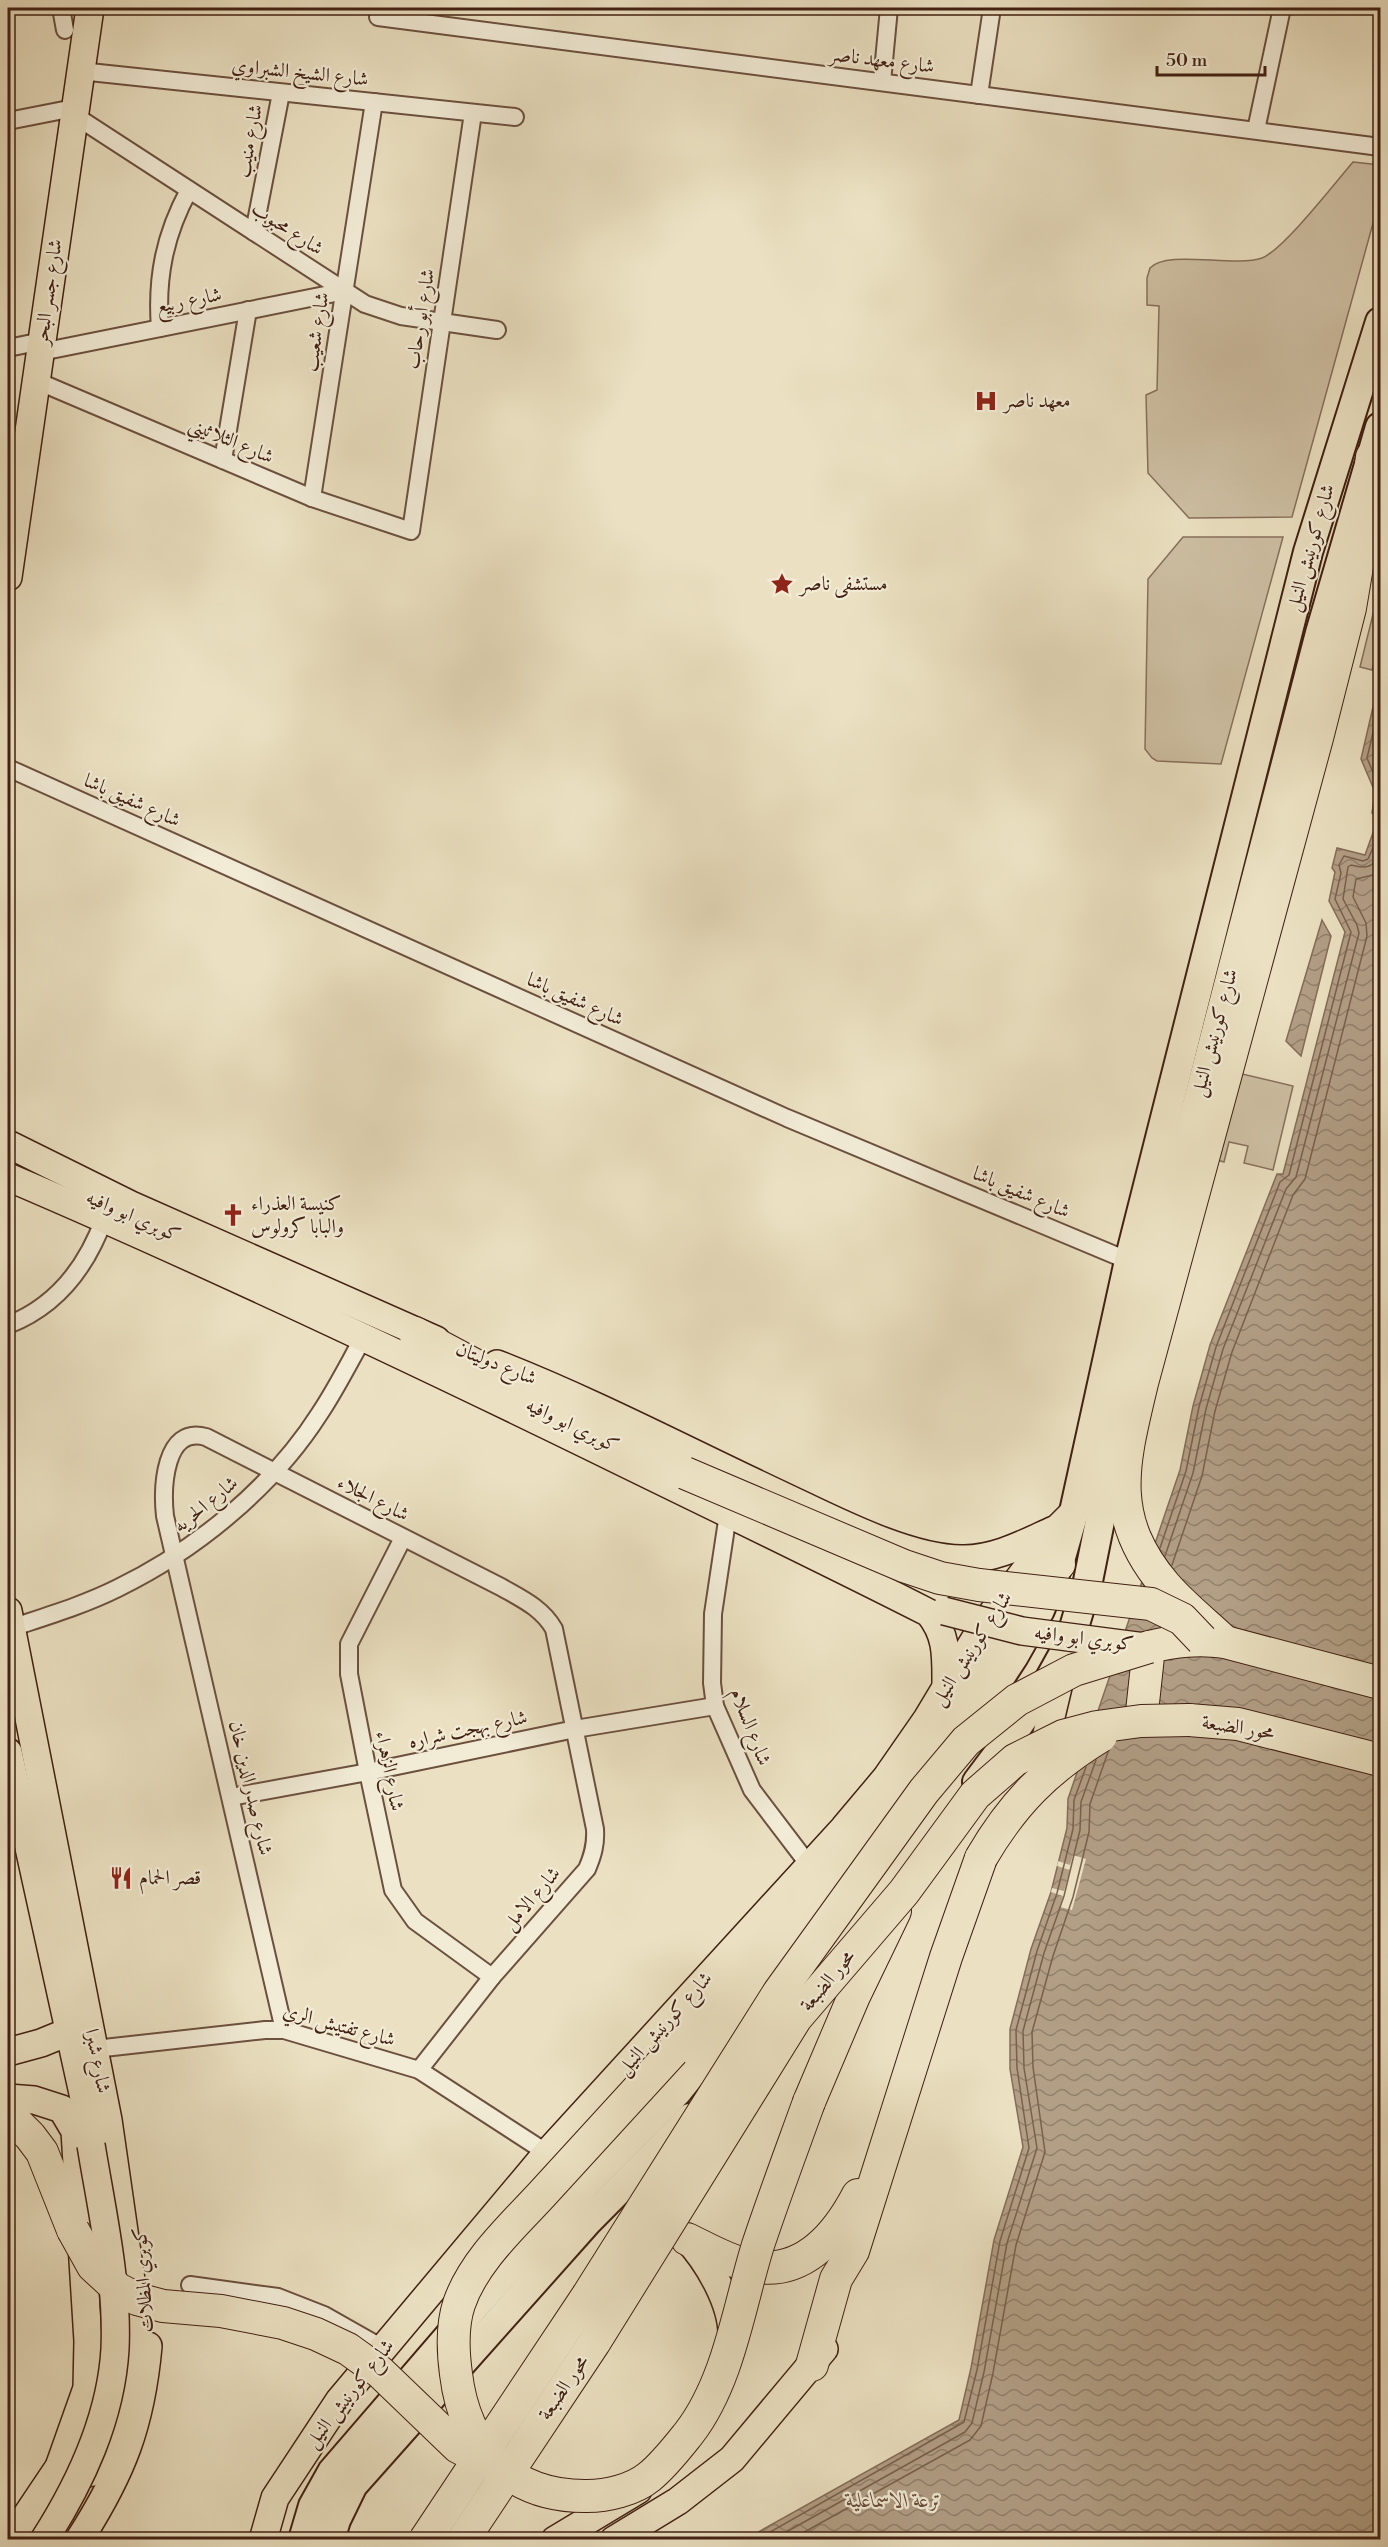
<svg xmlns="http://www.w3.org/2000/svg" width="1388" height="2547" font-family="'Libre Bodoni',Amiri,serif">
  <defs>
    <pattern id="water-waves" width="16" height="10" patternUnits="userSpaceOnUse" patternTransform="scale(1.5)"><rect width="16" height="10" fill="#b29f86"/><path d="M0 5q4-4 8 0t8 0" fill="none" stroke="#92816c"/></pattern>
  </defs>
  <rect width="100%" height="100%" fill="#ebe1c2"/>
  <filter id="stains"><feTurbulence type="fractalNoise" baseFrequency=".00333" numOctaves="4"/><feColorMatrix values="0 0 0 0 .2 0 0 0 0 .09 0 0 0 0 .02 0 0 0 .5 -.17"/></filter>
  <radialGradient id="worn" r=".72"><stop offset=".6" stop-color="#630" stop-opacity="0"/><stop offset="1" stop-color="#630" stop-opacity=".3"/></radialGradient>
  <g fill="#cec0a4" stroke="#88705c" stroke-width="1.5">
    <path d="M1353,162l27,3v33l-88,319 -103,1 -41,-45 -2,-78 11,-5 2,-84 -12,-1v-27l3,-10c17,-19 84,0 112,-10 21,-8 73,-75 91,-96z"/>
    <polygon points="1183,537 1283,537 1221,764 1157,761 1152,758 1145,749 1148,579"/>
    <polygon points="1377,598 1380,600 1380,618 1377,629 1380,639 1372,670 1360,667"/>
    <polygon points="1238,1073 1293,1086 1273,1170 1244,1163 1248,1146 1229,1142 1224,1162 1217,1160"/>
  </g>
  <g fill="url(#water-waves)" stroke="#856c58" stroke-width="1.5">
    <polygon points="1376,694 1380,695 1380,2539 744,2540 959,2420 971,2368 994,2240 1023,2147 1010,2069 1010,2029 1031,1949 1051,1892 1067,1828 1068,1799 1180,1470 1193,1406 1210,1345 1277,1174 1283,1174 1345,932 1329,901 1335,872 1332,868 1337,848 1365,855 1379,816 1372,813 1375,792 1361,759"/>
    <polygon points="1322,920 1331,936 1301,1056 1286,1041"/>
  </g>
  <polygon fill="#ebe1c2" points="1073,1855 1086,1859 1072,1910 1060,1907 1063,1896 1051,1892 1052,1888 1064,1891 1070,1870 1057,1866 1058,1861 1070,1865"/>
  <g fill="none" stroke-linecap="round" stroke-linejoin="round">
    <g stroke="#7a604c" stroke-width="1.5">
      <polyline points="1380,703 1367,758 1380,789"/>
      <polyline points="1160,1548 1186,1471 1199,1407 1216,1347 1280,1182 1289,1175 1351,932 1335,899 1341,873 1339,865 1344,856 1363,861 1368,859 1380,832"/>
      <path d="M1165,1556l28,-83 13,-64 17,-60 63,-160 10,-12 63,-244 -2,-8 -14,-26 5,-32 3,-2c15,4 23,3 29,-13"/>
      <polyline points="1172,1565 1202,1476 1215,1411 1232,1352 1293,1195 1305,1179 1367,936 1366,923 1353,897 1356,879 1373,875 1380,870"/>
      <polyline points="756,2540 964,2422 977,2370 1000,2241 1029,2148 1017,2068 1016,2030 1037,1951 1057,1893 1073,1829 1074,1800 1086,1767"/>
      <polyline points="772,2540 965,2432 972,2423 984,2372 1007,2243 1037,2148 1024,2068 1023,2031 1044,1953 1064,1896 1080,1830 1081,1802 1096,1760"/>
      <polyline points="790,2540 970,2440 981,2426 993,2373 1016,2245 1045,2152 1033,2067 1032,2032 1053,1956 1073,1897 1089,1832 1090,1804 1108,1752"/>
    </g>
    <g stroke="#6c503f" stroke-width="20">
      <g id="minor">
        <polyline points="61,8 65,30"/>
        <polyline points="378,17 1380,147"/>
        <polyline points="80,71 515,117"/>
        <polyline points="882,82 889,8"/>
        <polyline points="979,95 992,8"/>
        <polyline points="74,115 365,304 401,316 497,330"/>
        <polyline points="8,121 74,108"/>
        <polyline points="1256,130 1282,8"/>
        <polyline points="254,232 281,93"/>
        <path d="M160,328c-4,-51 5,-94 29,-138"/>
        <polyline points="8,348 42,341"/>
        <polyline points="41,352 345,291"/>
        <polyline points="37,381 312,498 411,531 473,113"/>
        <polyline points="223,460 248,310"/>
        <polyline points="312,498 374,102"/>
        <polyline points="8,768 787,1118 1129,1261"/>
        <path d="M8,1325c49,-19 78,-57 96,-106"/>
        <polyline points="728,1514 713,1614 712,1683 715,1706 752,1790 809,1865"/>
        <polyline points="403,1538 349,1644 349,1674 368,1772 393,1890 415,1921 492,1977"/>
        <path d="M11,1628c36,-12 73,-23 107,-40 78,-38 155,-101 202,-175 16,-24 29,-50 43,-75"/>
        <polyline points="231,1797 368,1772 575,1729 715,1706"/>
        <path d="M284,2030l-119,-514c-3,-28 -1,-91 41,-79l295,150c21,12 41,21 53,42l41,200c1,15 -2,26 -8,40l-95,108 -73,93"/>
        <polyline points="95,2049 265,2030 284,2030 419,2070 547,2153"/>
        <polyline points="190,2285 278,2297 324,2315 384,2349"/>
      </g>
    </g>
    <g stroke="#422013" stroke-width="30">
      <g id="primary">
        <polyline points="8,577 90,8"/>
        <polyline points="8,1144 131,1205 436,1340"/>
        <path d="M8,1177c199,85 395,178 590,273 110,54 221,107 331,163 18,22 17,42 17,70"/>
        <path d="M497,1364c97,38 190,87 284,131 49,23 128,65 183,64 32,0 61,-16 90,-29"/>
        <path d="M8,1611l100,509 26,181 -1,49 -30,113c-13,17 -27,9 -44,4"/>
        <polyline points="8,1752 86,2107 91,2145"/>
        <polyline points="1036,1760 1045,1742 1064,1662"/>
        <polyline points="8,2052 41,2043 68,2032"/>
        <polyline points="8,2098 34,2100 62,2109 75,2131 88,2341 87,2388 59,2467 10,2540"/>
        <path d="M685,2237c23,24 49,68 47,102"/>
        <path d="M79,2540c43,-67 62,-115 69,-194"/>
        <polyline points="263,2540 275,2498 339,2401 547,2153 844,1828 886,1778 927,1719 984,1624 1057,1529 1074,1512"/>
        <polyline points="555,2540 638,2490"/>
        <polyline points="614,2540 678,2501 732,2459 824,2349"/>
      </g>
    </g>
    <g stroke="#422013" stroke-width="32">
      <g id="trunk">
        <polyline points="958,1742 1014,1656 1040,1610 1059,1564 1074,1512 1129,1261 1308,552 1380,322"/>
        <polyline points="977,1782 1007,1742 1049,1680 1069,1644 1088,1581 1100,1521 1113,1432 1123,1388 1320,633 1380,427"/>
        <polyline points="303,2540 313,2506 332,2472 475,2306 582,2188 677,2092 762,1986 797,1948"/>
        <polyline points="330,2540 336,2520 353,2485 587,2222 690,2118"/>
      </g>
    </g>
    <g stroke="#422013" stroke-width="34">
      <g id="motorway">
        <polyline points="415,1333 602,1433 685,1473"/>
        <path d="M1225,1642c-20,-19 -42,-36 -60,-57 -58,-68 -42,-122 -23,-202l175,-645 33,-130 13,-77 9,-74"/>
        <polyline points="1189,1720 1238,1724 1380,1760"/>
        <path d="M1141,1721l8,-74c26,-6 49,-9 76,-5l155,41"/>
        <polyline points="673,2051 809,1907 880,1819 994,1660 1036,1585 1059,1564"/>
        <polyline points="809,2102 854,1996 895,1911"/>
        <polyline points="8,2114 30,2136 42,2152 73,2230"/>
        <path d="M687,2239c19,9 39,21 60,26 54,14 89,-28 111,-70"/>
        <polyline points="812,2365 836,2279 853,2251 946,1957 981,1858"/>
      </g>
    </g>
    <use href="#minor" stroke="#f2ecd7" stroke-width="16"/>
    <use href="#primary" stroke="#ebe1c2" stroke-width="27"/>
    <use href="#trunk" stroke="#ebe1c2" stroke-width="28"/>
    <use href="#motorway" stroke="#ebe1c2" stroke-width="32"/>
    <g stroke="#422013" stroke-width="30" stroke-linecap="butt">
      <g id="primary-bridge">
        <polyline points="944,1611 1022,1631 1145,1647"/>
        <path d="M44,2540c37,-58 67,-122 71,-191 3,-68 -13,-137 -24,-204"/>
      </g>
    </g>
    <g stroke="#422013" stroke-width="34" stroke-linecap="butt">
      <g id="motorway-bridge">
        <polyline points="685,1473 904,1566 940,1578 979,1585 1151,1604 1182,1619 1202,1640"/>
        <path d="M981,1858c32,-55 66,-89 120,-122"/>
        <path d="M673,2051c-43,47 -86,94 -129,141 -30,33 -70,68 -85,112 -7,21 -6,48 -3,70 9,74 54,123 131,122 20,0 46,-6 62,-19 15,-12 28,-29 40,-44 40,-52 50,-127 69,-188 16,-48 34,-96 51,-143"/>
        <polyline points="73,2230 93,2266 118,2289 137,2299 163,2306 221,2311 283,2323 316,2334 348,2349 380,2372 458,2447 491,2464"/>
        <polyline points="425,2540 588,2295 779,1992 924,1791 966,1741 1017,1700 1074,1670 1149,1647"/>
        <polyline points="463,2540 594,2343 796,2018 904,1892 975,1795 1015,1760 1063,1736 1097,1727 1141,1721 1189,1720"/>
      </g>
    </g>
    <use href="#primary-bridge" stroke="#ebe1c2" stroke-width="27"/>
    <use href="#motorway-bridge" stroke="#ebe1c2" stroke-width="32"/>
  </g>
  <defs>
    <g id="hospital-bare" transform="scale(1.8)"><path d="M-5-5h3v3.5h4V-5h3V5h-3V1.5h-4V5h-3Z" fill="#8f2418" stroke="#f2ecd7" stroke-width="2.5" paint-order="stroke"/></g>
    <g id="sight-bare" transform="scale(1.8)"><path d="M0-6L1.8-2.2L6-1.7L2.9 1.2L3.7 5.4L0 3.3L-3.7 5.4L-2.9 1.2L-6-1.7L-1.8-2.2Z" fill="#8f2418" stroke="#f2ecd7" stroke-width="2.5" paint-order="stroke"/></g>
    <g id="church-bare" transform="scale(1.8)"><path d="M-1.2-6h2.4v3.5h3.3v2.4h-3.3V6h-2.4V-.1h-3.3v-2.4h3.3Z" fill="#8f2418" stroke="#f2ecd7" stroke-width="2.5" paint-order="stroke"/></g>
    <g id="restaurant-bare" transform="scale(1.8)"><path d="M-5-6h1v4h1v-4h1v4h1v-4h1v5L-1.5 .5V6h-2V.5L-5-1ZM5-6V6H3V1.5H1.5Q1.5-4 5-6Z" fill="#8f2418" stroke="#f2ecd7" stroke-width="2.5" paint-order="stroke"/></g>
  </defs>
  <g fill-rule="evenodd">
    <use href="#hospital-bare" x="986" y="401"/>
    <use href="#sight-bare" x="782" y="584"/>
    <use href="#church-bare" x="233" y="1215"/>
    <use href="#restaurant-bare" x="121" y="1878"/>
  </g>
  <g text-anchor="middle" dominant-baseline="central" stroke-width="4.5" stroke-linejoin="round" paint-order="stroke">
    <g font-size="20" fill="#422013" stroke="#f2ecd7">
      <text transform="translate(882 61) rotate(7)">شارع معهد ناصر</text>
      <text transform="translate(300 73) rotate(6)">شارع الشيخ الشبراوي</text>
      <text transform="translate(250 141) rotate(-79)">شارع منيب</text>
      <text transform="translate(287 229) rotate(33)">شارع محبوب</text>
      <text transform="translate(49 292) rotate(-82)">شارع جسر البحر</text>
      <text transform="translate(189 301) rotate(-11)">شارع ربيع</text>
      <text transform="translate(421 319) rotate(-81)">شارع أبو رحاب</text>
      <text transform="translate(317 332) rotate(-81)">شارع شعيب</text>
      <text transform="translate(231 441) rotate(23)">شارع الثلاثيني</text>
      <text transform="translate(1311 548) rotate(-74)">شارع كورنيش النيل</text>
      <text transform="translate(132 801) rotate(24)">شارع شفيق باشا</text>
      <text transform="translate(575 1000) rotate(24)">شارع شفيق باشا</text>
      <text transform="translate(1215 1033) rotate(-75)">شارع كورنيش النيل</text>
      <text transform="translate(1021 1193) rotate(23)">شارع شفيق باشا</text>
      <text transform="translate(133 1217) rotate(24)">كوبري ابو وافيه</text>
      <text transform="translate(496 1364) rotate(22)">شارع دوليتان</text>
      <text transform="translate(572 1426) rotate(26)">كوبري ابو وافيه</text>
      <text transform="translate(373 1499) rotate(27)">شارع الجلاء</text>
      <text transform="translate(206 1505) rotate(-39)">شارع الحريه</text>
      <text transform="translate(1084 1639) rotate(7)">كوبري ابو وافيه</text>
      <text transform="translate(972 1649) rotate(-57)">شارع كورنيش النيل</text>
      <text transform="translate(750 1727) rotate(69)">شارع السلام</text>
      <text transform="translate(1238 1728) rotate(9)">محور الضبعة</text>
      <text transform="translate(468 1730) rotate(-12)">شارع بهجت شراره</text>
      <text transform="translate(389 1771) rotate(79)">شارع الزهراء</text>
      <text transform="translate(250 1788) rotate(77)">شارع صدر الدين خان</text>
      <text transform="translate(532 1899) rotate(-49)">شارع الامل</text>
      <text transform="translate(828 1981) rotate(-50)">محور الضبعة</text>
      <text transform="translate(665 2024) rotate(-48)">شارع كورنيش النيل</text>
      <text transform="translate(339 2026) rotate(15)">شارع تفتيش الري</text>
      <text transform="translate(97 2061) rotate(79)">شارع شبرا</text>
      <text transform="translate(144 2280) rotate(-94)">كوبري المظلات</text>
      <text transform="translate(564 2388) rotate(-56)">محور الضبعة</text>
      <text transform="translate(350 2394) rotate(-52)">شارع كورنيش النيل</text>
    </g>
    <g font-size="20" fill="#422013" stroke="#f2ecd7" text-anchor="start">
      <text x="1004" y="401">معهد ناصر</text>
      <text x="800" y="584">مستشفى ناصر</text>
      <text x="251" y="1204">كنيسة العذراء<tspan x="251" dy="23">والبابا كرولوس</tspan></text>
      <text x="139" y="1878">قصر الحمام</text>
    </g>
    <g font-size="21" font-style="italic" fill="#694c3b" stroke="#f2ecd7">
      <text x="894" y="2501">ترعة الاسماعلية</text>
    </g>
  </g>
  <rect width="1388" height="2547" fill="none" stroke="#ebe1c2" stroke-width="30"/>
  <rect x="9" y="9" width="1370" height="2529" fill="none" stroke="#422013" stroke-width="3"/>
  <rect x="15" y="15" width="1358" height="2517" fill="none" stroke="#422013" stroke-width="1.5"/>
  <path d="M1157 66v9h108v-9" fill="none" stroke="#422013" stroke-width="3"/>
  <text x="1166" y="66" font-size="18" fill="#422013" stroke="#f2ecd7" stroke-width="4.5" paint-order="stroke">50 m</text>
  <rect width="100%" height="100%" filter="url(#stains)"/>
  <rect width="100%" height="100%" fill="url(#worn)"/>
</svg>
